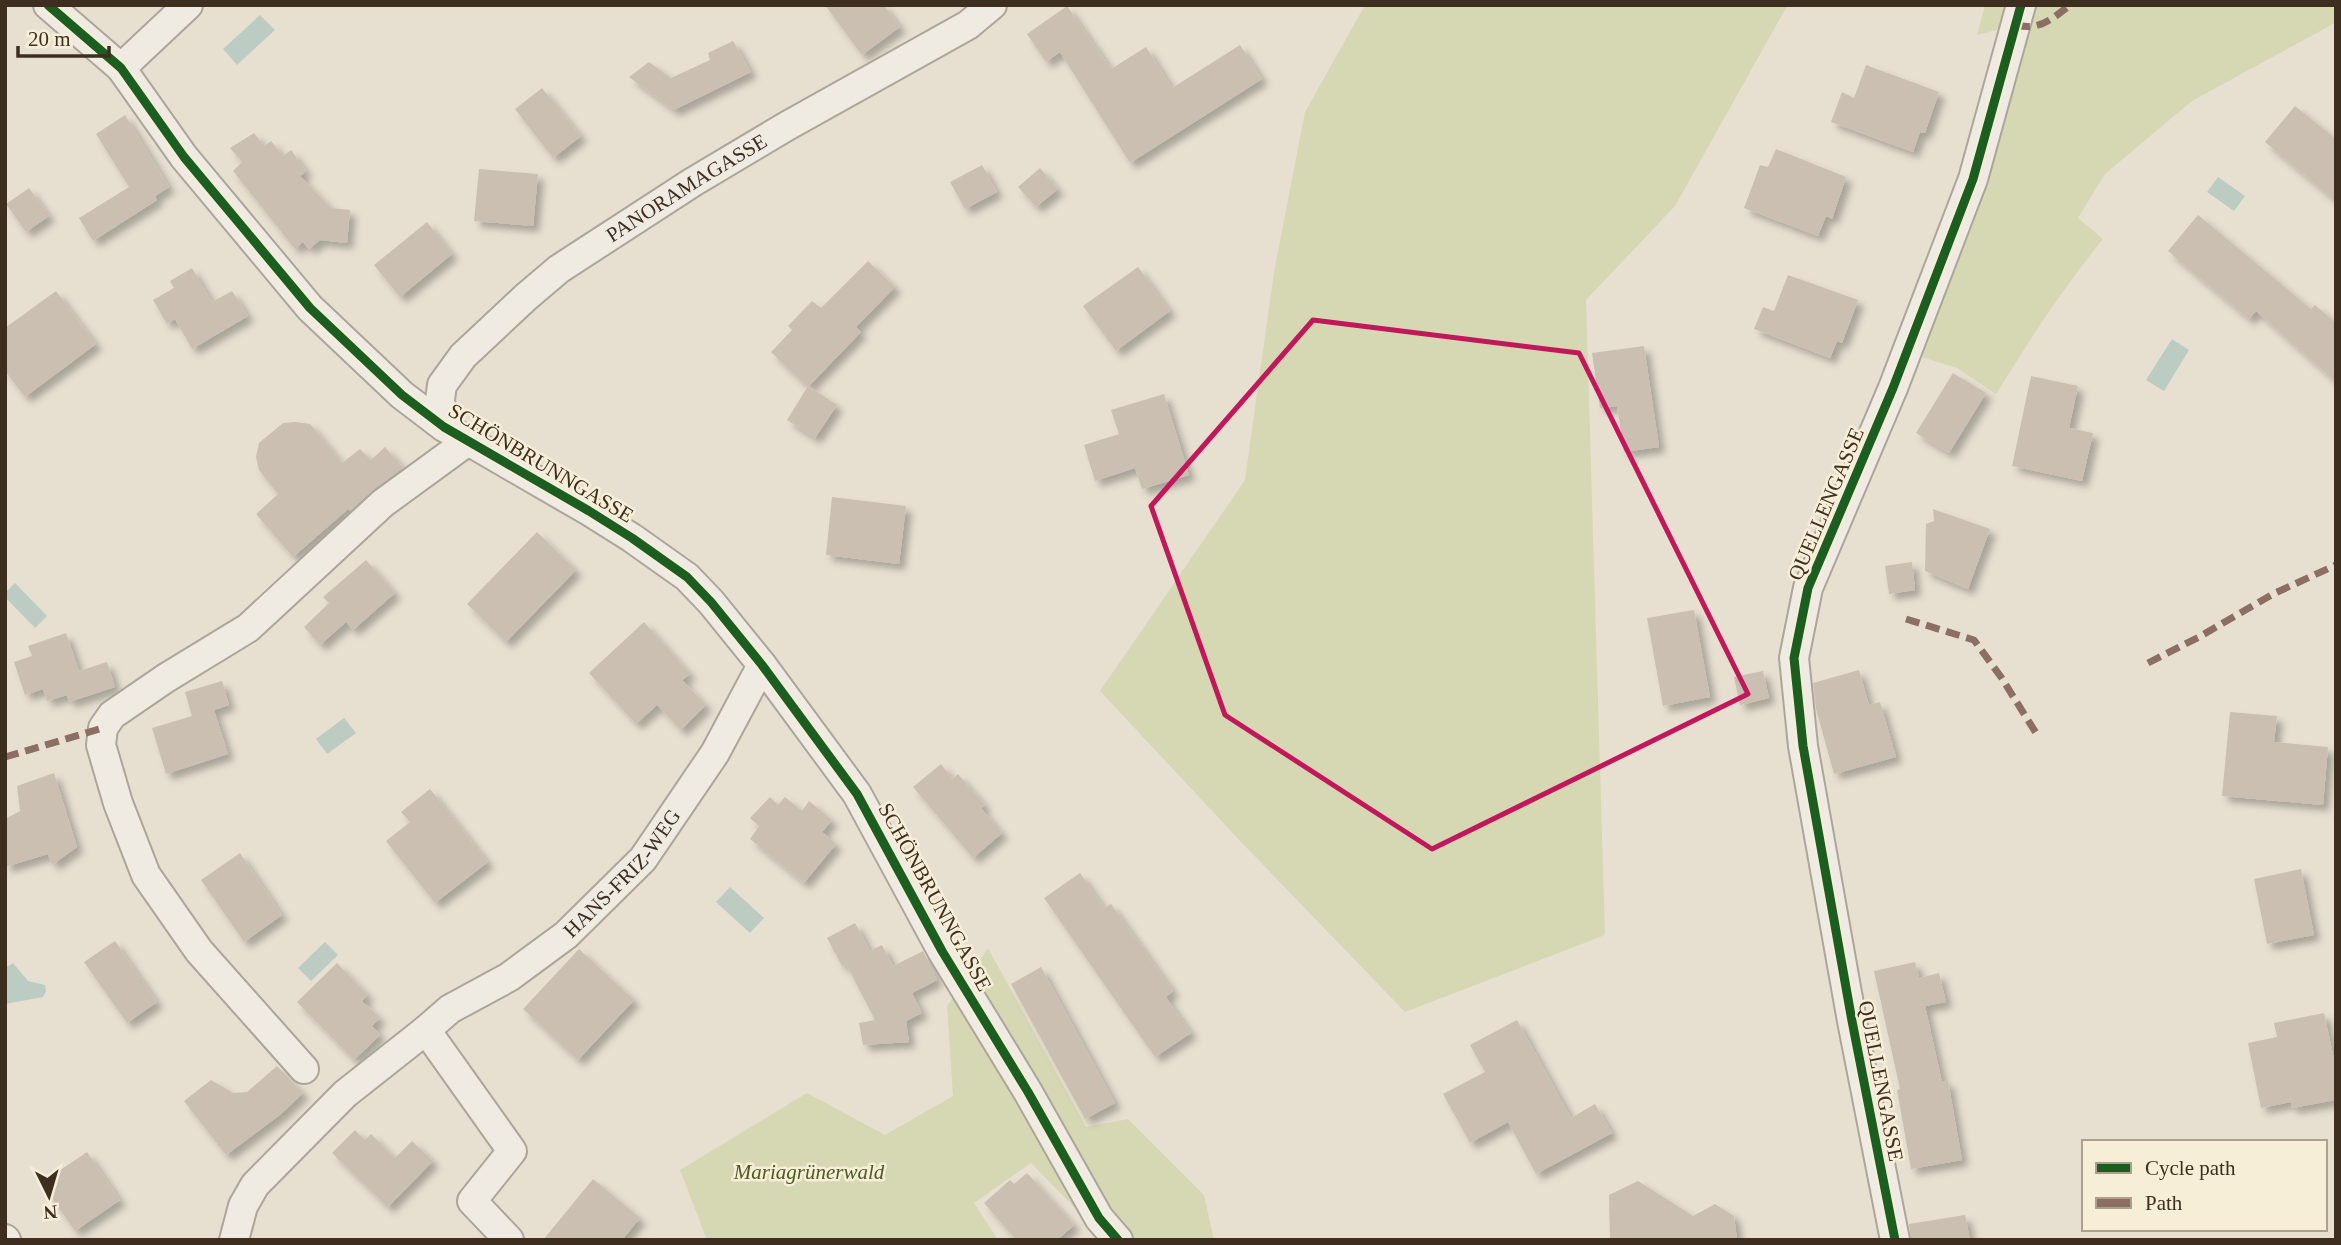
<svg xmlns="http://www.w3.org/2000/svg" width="2341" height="1245" font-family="Georgia,serif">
  <defs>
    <filter id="shadow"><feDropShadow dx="6" dy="6" stdDeviation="3.5" flood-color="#0004"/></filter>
  </defs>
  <rect width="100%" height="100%" fill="#e7e0d1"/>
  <g fill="#d6d7b3">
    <polygon points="1365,5 1795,5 1787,6 1675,206 1586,300 1605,935 1405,1012 1242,843 1100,691 1245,480 1274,272 1305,112"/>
    <polygon points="1985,5 2021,5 2016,25 1977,35"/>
    <path d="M2033,5h303v21l-3,-2 -141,77 -87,73 -27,44 25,21c-40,49 -74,102 -107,155l-39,-26 -45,-14z"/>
    <polygon points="988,948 1086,1127 1128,1119 1204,1195 1214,1240 1106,1240 1031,1163 974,1203 998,1240 707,1240 680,1170 807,1093 885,1135 953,1096 947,1006"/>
  </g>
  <g fill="#bcccc2">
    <polygon points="260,15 275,30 237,65 223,49"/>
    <polygon points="2218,177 2245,196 2234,211 2207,192"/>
    <polygon points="2172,339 2189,350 2164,391 2146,380"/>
    <polygon points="15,583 47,616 35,628 5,597 5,593"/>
    <polygon points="344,718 356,733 327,754 316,739"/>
    <polygon points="730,887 764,918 750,933 716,902"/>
    <polygon points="325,942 338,955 311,981 298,968"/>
    <polygon points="13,963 28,981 45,985 46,991 43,997 5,1004 5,968"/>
  </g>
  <g fill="#cbbfb2" filter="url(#shadow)">
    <polygon points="825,5 884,5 900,27 862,55"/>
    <polygon points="1067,6 1111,69 1146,47 1172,88 1240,45 1262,79 1130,163 1060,52 1046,62 1027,34"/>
    <polygon points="733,41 751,72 674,110 629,77 649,62 671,78 710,60 708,53"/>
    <polygon points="1866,65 1939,92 1925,133 1920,132 1913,152 1831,122 1842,92 1854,98"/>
    <polygon points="542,88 581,136 553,158 515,109"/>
    <polygon points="2295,106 2336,139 2336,201 2265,142"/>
    <polygon points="125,115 169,187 155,196 157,200 93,241 79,218 129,187 96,134"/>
    <polygon points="254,133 264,146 271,141 283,156 291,150 306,171 300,176 331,208 350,210 347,243 320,240 309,249 303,242 295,249 233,171 242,162 230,148"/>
    <polygon points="1776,149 1846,177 1832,219 1826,216 1818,236 1744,208 1760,165 1768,167"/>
    <polygon points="982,165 997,192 965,209 950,182"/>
    <polygon points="1040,168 1058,189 1036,207 1018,187"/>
    <polygon points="479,169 538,174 533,226 474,221"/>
    <polygon points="29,188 49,216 26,232 6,204"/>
    <polygon points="2198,215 2311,309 2315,305 2336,323 2336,382 2256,311 2249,319 2168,251"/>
    <polygon points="427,222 452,254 400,297 374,265"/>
    <polygon points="868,261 895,287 856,327 861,332 808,387 771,352 792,330 788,326 812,301 821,308"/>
    <polygon points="1138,267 1170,311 1116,351 1083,306"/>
    <polygon points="192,268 212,302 232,291 248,316 192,349 175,319 167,324 153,300 174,288 170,281"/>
    <polygon points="1788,275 1858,300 1842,343 1837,341 1830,358 1754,329 1763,307 1774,311"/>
    <polygon points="56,291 96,344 25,397 5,371 5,328"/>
    <polygon points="1644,346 1659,447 1624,452 1617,406 1600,408 1592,353"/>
    <polygon points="1953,373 1986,393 1949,453 1916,433"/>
    <polygon points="2031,376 2078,386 2069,428 2093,433 2082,481 2012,466"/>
    <polygon points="808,386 837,405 815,438 787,420"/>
    <polygon points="1164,394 1189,475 1142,489 1135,468 1095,481 1084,445 1119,434 1111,410"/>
    <polygon points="296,422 310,424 342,463 360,449 371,460 385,447 403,468 373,490 350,511 348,509 293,557 256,514 278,494 259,470 256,457 259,443 283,423"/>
    <polygon points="832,497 906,506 899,564 826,555"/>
    <polygon points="1933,509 1990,529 1968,589 1925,571 1926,524 1934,521"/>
    <polygon points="537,532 576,570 506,642 467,604"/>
    <polygon points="366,560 395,593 353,630 346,622 320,645 304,627 329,603 323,597"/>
    <polygon points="1912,562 1915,590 1889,594 1885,566"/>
    <polygon points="1694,610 1710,697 1663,706 1647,618"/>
    <polygon points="644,622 690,674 682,680 706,705 681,730 657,705 636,724 589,673"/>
    <polygon points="66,633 79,671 107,662 115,687 69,702 67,695 47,701 43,689 25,695 14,662 32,656 28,646"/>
    <polygon points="1859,670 1869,705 1880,702 1896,757 1834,774 1816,709 1813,683"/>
    <polygon points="1763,671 1769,698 1740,705 1734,677"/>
    <polygon points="222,681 229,705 214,710 228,754 166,774 152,728 192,716 185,692"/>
    <polygon points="2230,712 2277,716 2274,742 2328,747 2323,805 2222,796"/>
    <polygon points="941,764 952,779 958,774 985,805 981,808 1002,833 973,858 913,787"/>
    <polygon points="54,773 77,847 52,865 48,854 5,867 5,819 20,811 17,786"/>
    <polygon points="430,789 488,862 435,903 386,841 410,822 401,812"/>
    <polygon points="770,797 778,805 785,797 802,811 809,801 832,820 822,832 836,844 804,883 750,839 759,826 750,818"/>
    <polygon points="240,853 282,915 244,942 201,880"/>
    <polygon points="2301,869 2314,935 2267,944 2254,879"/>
    <polygon points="1080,873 1104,908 1111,904 1173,991 1166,997 1191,1033 1155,1057 1044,898"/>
    <polygon points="855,923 870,951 882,945 893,966 923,951 937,980 912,993 922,1013 906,1021 909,1042 863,1045 859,1023 875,1020 846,964 842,966 827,938"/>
    <polygon points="115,941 157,1002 127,1023 84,962"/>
    <polygon points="579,949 634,1000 578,1060 523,1009"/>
    <polygon points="1915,962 1919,978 1939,973 1946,1002 1925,1006 1942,1082 1948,1081 1962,1160 1911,1169 1897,1090 1900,1089 1874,971"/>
    <polygon points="337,963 368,995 362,1001 380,1018 372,1026 380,1035 354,1060 297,1002"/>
    <polygon points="1041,967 1115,1103 1085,1119 1011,984"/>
    <polygon points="2324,1013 2336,1069 2336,1100 2292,1108 2291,1102 2261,1108 2248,1043 2277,1037 2274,1023"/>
    <polygon points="1517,1020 1571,1118 1595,1104 1612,1133 1536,1174 1508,1122 1470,1143 1443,1094 1485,1072 1470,1045"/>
    <polygon points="277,1066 303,1093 281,1114 226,1155 184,1101 211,1080 233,1093 247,1092"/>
    <polygon points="355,1130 365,1140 371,1134 395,1158 412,1141 433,1161 388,1207 332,1153"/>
    <polygon points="87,1152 120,1200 75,1231 41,1183"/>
    <polygon points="1027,1173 1074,1225 1057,1240 1016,1240 984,1203 1010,1180 1014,1184"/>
    <polygon points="593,1179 640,1218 622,1240 543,1240"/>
    <polygon points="1638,1181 1693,1216 1715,1204 1734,1216 1737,1240 1610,1240 1609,1195"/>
    <polygon points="1965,1215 1970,1240 1911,1240 1909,1224"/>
  </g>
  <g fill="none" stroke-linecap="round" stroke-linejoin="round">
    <g stroke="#ada599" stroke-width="32">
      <g id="minor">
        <polyline points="48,5 121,68 184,157 310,308 402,395 444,427 589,511 632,538 687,577 711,602 762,665 857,794 942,951 1028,1092 1099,1218 1118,1240"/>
        <polyline points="121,68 188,5"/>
        <path id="s1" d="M444,427l-4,-27 2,-15 21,-29 63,-59 33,-28 134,-87 94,-56 181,-101 24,-20"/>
        <polyline points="426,1030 512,1151 472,1201 509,1240"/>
        <polyline points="304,1069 199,951 146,875 118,803 101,745 103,728 112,715 166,678 248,628 383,503 468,441"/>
        <polyline points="5,1239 6,1240"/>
        <path id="s2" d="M234,1240l9,-34 12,-21 90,-91 81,-64 24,-21 59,-32 57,-42 77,-76 72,-106 47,-88"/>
        <polyline points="1895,1240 1852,1021 1803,746 1794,658 1808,588 1893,388 1973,179 2021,5"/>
      </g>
    </g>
    <use href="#minor" stroke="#efebe3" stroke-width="28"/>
    <g stroke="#8d6e63" stroke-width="7" stroke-dasharray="14 7" stroke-linecap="butt">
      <path d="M2016,25c23,6 36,-6 54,-20"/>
      <polyline points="1906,619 1974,640 2001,677 2036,733"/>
      <polyline points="2148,663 2199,637 2273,594 2336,565"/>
      <polyline points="5,757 103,728"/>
    </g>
    <g stroke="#f7eed8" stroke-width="13">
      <g id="cycleway">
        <polyline points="48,5 121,68 184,157 310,308 402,395 444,427 589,511 632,538 687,577 711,602 762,665 857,794 942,951 1028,1092 1099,1218 1118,1240"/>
        <polyline points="1895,1240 1852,1021 1803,746 1794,658 1808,588 1893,388 1973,179 2021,5"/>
      </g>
    </g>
    <use href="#cycleway" stroke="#1b5e20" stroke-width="9"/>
  </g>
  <path fill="none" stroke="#c2185b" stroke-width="5" stroke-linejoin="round" d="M1313,320l266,33 169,341 -316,155 -207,-134 -74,-209z"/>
  <g text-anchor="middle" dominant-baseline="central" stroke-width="5" stroke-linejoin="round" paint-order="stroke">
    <g font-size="21" fill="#3d2e20" stroke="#f7eed8">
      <text stroke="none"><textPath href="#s1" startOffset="359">PANORAMAGASSE</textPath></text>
      <text transform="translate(541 463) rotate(31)">SCHÖNBRUNNGASSE</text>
      <text transform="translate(1826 504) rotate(-67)">QUELLENGASSE</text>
      <text stroke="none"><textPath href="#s2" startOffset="544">HANS-FRIZ-WEG</textPath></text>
      <text transform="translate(935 897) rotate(61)">SCHÖNBRUNNGASSE</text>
      <text transform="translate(1881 1081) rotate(79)">QUELLENGASSE</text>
    </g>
    <g font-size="21" font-style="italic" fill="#4d5a26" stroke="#f7eed8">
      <text x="809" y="1172">Mariagrünerwald</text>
    </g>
  </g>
  <rect width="2341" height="1245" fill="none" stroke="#3d2e20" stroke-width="14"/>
  <rect x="2082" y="1140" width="245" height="91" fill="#f7eed8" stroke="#ada18e" stroke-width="2"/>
  <rect x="2096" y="1163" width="35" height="10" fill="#1b5e20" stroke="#ada18e" stroke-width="2"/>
  <text x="2145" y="1175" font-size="21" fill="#3d2e20">Cycle path</text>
  <rect x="2096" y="1198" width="35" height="10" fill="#8d6e63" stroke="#ada18e" stroke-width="2"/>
  <text x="2145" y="1210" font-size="21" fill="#3d2e20">Path</text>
  <g transform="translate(49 1196) rotate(175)" stroke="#f7eed8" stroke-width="5" paint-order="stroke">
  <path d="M0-5L12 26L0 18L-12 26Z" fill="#3d2e20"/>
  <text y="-10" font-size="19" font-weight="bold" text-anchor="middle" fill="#3d2e20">N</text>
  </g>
  <path d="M18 46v10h91v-10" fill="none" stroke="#3d2e20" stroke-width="3.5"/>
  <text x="28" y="46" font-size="21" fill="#3d2e20" stroke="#f7eed8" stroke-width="5" paint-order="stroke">20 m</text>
</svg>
